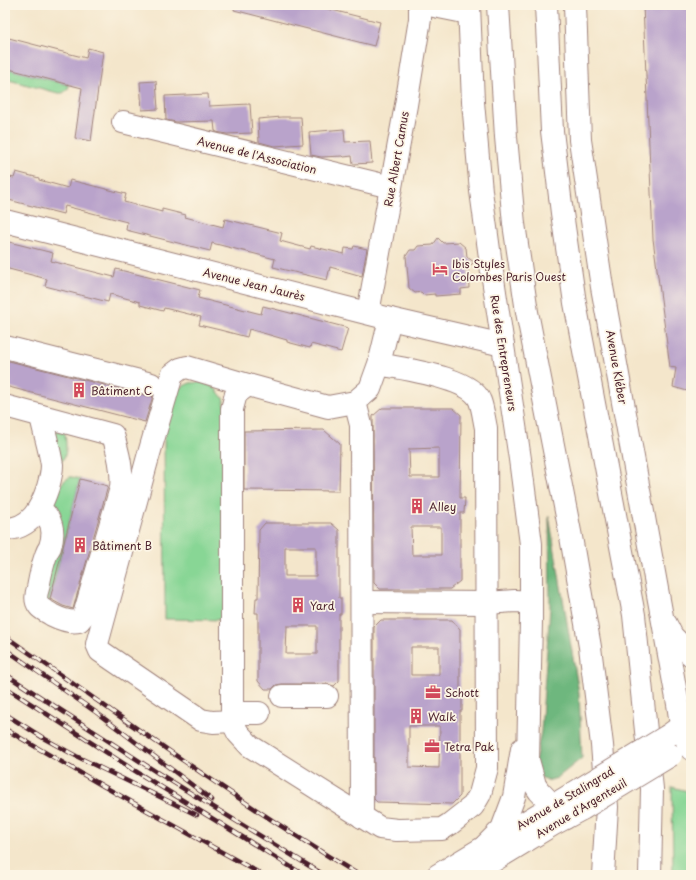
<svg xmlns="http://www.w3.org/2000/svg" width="696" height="880" font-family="'Playpen Sans',sans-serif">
  <rect width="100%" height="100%" fill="#fcf5e5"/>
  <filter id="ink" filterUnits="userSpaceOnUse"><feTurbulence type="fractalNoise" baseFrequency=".025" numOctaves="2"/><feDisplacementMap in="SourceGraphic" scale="8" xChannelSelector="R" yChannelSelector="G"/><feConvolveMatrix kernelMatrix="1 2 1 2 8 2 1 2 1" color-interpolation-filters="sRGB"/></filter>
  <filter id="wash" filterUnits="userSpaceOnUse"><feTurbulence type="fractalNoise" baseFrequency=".012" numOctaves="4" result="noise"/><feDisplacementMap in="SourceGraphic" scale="16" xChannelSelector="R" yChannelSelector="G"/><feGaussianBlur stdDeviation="0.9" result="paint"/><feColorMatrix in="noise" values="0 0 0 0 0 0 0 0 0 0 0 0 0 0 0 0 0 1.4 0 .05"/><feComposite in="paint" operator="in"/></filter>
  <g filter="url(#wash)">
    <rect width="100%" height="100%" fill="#f4e6cb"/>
    <g fill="#88d695" stroke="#697a60">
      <polygon points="5,68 69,85 68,89 63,93 58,93 5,79"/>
      <polygon points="202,382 215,388 223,398 227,411 227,620 165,619 164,419 175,390 190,383"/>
      <path d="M51,429l13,3 1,2c1,8 3,22 -4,28z"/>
      <path d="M70,477h2l8,2 -32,127 27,8 7,-26 3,1 -5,20v6c-1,1 -3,3 -5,4 -10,3 -35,-11 -36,-23 0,-8 4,-24 7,-30 3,-7 8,-13 9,-20 1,-8 2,-17 -1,-25 -1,-4 -4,-7 -4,-11 -1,-12 9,-27 20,-33z"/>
      <polygon points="672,787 691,792 691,875 673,875"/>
    </g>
    <polygon fill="#6eb77e" stroke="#5c6b54" points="549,516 579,693 582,758 557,778 547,781 538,775 535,762 541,731 550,608"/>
    <g id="blocks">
      <g fill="#b9a3cb" fill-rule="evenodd">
        <polygon points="235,5 312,5 380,22 374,46 234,10"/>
        <polygon points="643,5 691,5 691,392 673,387 676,368 670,367 653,239"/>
        <polygon points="5,37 86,58 88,48 103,52 91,141 75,138 82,88 5,68"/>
        <polygon points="156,81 158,109 142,110 140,82"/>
        <polygon points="208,94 209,106 250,104 252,133 227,134 216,132 216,131 215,131 214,121 176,122 166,120 165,96"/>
        <polygon points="282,117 301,117 303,144 274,146 259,142 258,119"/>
        <polygon points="344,129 345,142 370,141 372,163 353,164 352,156 344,157 343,156 321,157 311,155 309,132"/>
        <polygon points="16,172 39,178 39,180 68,188 70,180 126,194 124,202 162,212 162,209 186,215 185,217 223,227 225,219 282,233 280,241 310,249 311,246 344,254 345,248 353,249 354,246 367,249 362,276 330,267 327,280 273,267 275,259 212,243 210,251 126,230 127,222 65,206 63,214 5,199 5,176 14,178"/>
        <polygon points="438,238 443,243 459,242 466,248 467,257 474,262 468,268 469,288 461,289 461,294 435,296 435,294 424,295 421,292 415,293 409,288 406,256 410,250 415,250 418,246 433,245"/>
        <polygon points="5,241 53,253 51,261 114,277 116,269 200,290 198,298 261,314 263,306 348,328 341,352 311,344 310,348 287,342 287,340 249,329 247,337 220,330 199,325 201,317 164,308 163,311 140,305 140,302 110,294 108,302 45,286 47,279 5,268"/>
        <polygon points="5,360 148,396 153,396 145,422 5,386"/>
        <path d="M382,408h71l8,7 -1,83h5l-1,15h-4v68l-10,8h-70l-6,-6 -1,-167zM439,448v29h-29l-1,-28zM411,527h30v28h-29z"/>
        <polygon points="324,430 340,444 339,491 244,490 244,431"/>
        <polygon points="80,479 108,486 73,609 63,606 50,599"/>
        <path d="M265,523h66l8,7v68h2v16h-2v67l-5,5 -7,-2h-45l-6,1 -4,4h-7l-7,-8v-68h-3l1,-15h2l1,-68zM285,547h31v29h-31zM287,626h30v28h-31z"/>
        <path d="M381,620h71l8,9v67h2v15h-2v85l-8,8 -75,-2 -3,-3v-172zM411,647h28v28h-28zM409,726h31l-1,42 -30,-1z"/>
      </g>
    </g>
  </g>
  <g filter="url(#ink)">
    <use href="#blocks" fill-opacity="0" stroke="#9f827b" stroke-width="1"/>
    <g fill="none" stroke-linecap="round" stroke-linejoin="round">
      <g stroke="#9f827b" stroke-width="24">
        <g id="minor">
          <polyline points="429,5 459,11 469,12"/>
          <polyline points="469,5 473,102 481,191 492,272 520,459 531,544 531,620 528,760 535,785 539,791 565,818"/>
          <polyline points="575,5 580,140 602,287 661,611 678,704 681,725 687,741"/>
          <polyline points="123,122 391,187"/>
          <polyline points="5,221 390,319 503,345"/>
          <polyline points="368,313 406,105 420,19 420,5"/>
          <polyline points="5,347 151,384"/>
          <path d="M379,364c23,5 92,13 101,37 3,8 4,18 6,27l1,340 -7,26 -7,12 -23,18 -8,5 -45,1 -17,-2 -130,-82 -12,-13 -6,-12v-312l4,-15 12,-9 80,22 27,-5 15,-13 9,-25 11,-45"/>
          <polyline points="355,402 361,425 362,817"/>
          <path d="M5,406l108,29c5,17 10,35 8,53l-37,127 -5,6c-9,2 -19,-2 -27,-6 -4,-3 -10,-5 -13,-9 -4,-5 -3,-12 -1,-18 2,-11 4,-22 8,-33 1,-3 2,-5 4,-8 5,-15 2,-30 -11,-38"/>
          <path d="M5,529c26,0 36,-21 43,-42 2,-7 4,-14 4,-22 -2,-15 -8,-33 -11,-49"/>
          <polyline points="362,602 487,603 515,601 531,602"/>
          <polyline points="666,624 672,636 691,655"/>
          <polyline points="282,696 327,696"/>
          <polyline points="232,713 259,713"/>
          <polyline points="232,721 213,722 201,720 100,651 97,644 148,457 172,375 180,369 187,367 248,385"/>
          <polyline points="486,845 502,829 514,797 522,749"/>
        </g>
      </g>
      <g stroke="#9f827b" stroke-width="24">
        <g id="major">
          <polyline points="669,735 691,719"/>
          <polyline points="438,875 582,788"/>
          <polyline points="470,875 552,825 582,809"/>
        </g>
      </g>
      <g stroke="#9f827b" stroke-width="24">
        <g id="highway">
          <polyline points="498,5 506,137 514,224 527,312 571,537 590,647 602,745 607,807 603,875"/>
          <polyline points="546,5 552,131 562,213 575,303 634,615 652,789 650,875"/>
          <polyline points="687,741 691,749"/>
        </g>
      </g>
      <use href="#minor" stroke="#fff" stroke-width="22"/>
      <use href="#major" stroke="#fff" stroke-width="22"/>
      <use href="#highway" stroke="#fff" stroke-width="22"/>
      <g stroke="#4a1f2b" stroke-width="4.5">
        <g id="rail">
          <path d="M5,636c116,81 232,165 354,239"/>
          <polyline points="5,649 97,713 212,800"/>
          <polyline points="5,674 158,773 324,875"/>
          <polyline points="5,687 132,769 304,875"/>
          <polyline points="5,714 45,739 76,756 197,815"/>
          <polyline points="5,729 103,786 263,875"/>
        </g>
      </g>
      <use href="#rail" stroke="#fcf5e5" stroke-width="3" stroke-dasharray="9" stroke-linecap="butt"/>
      <g stroke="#9f827b" stroke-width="24" stroke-linecap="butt">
        <g id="major-bridge">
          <polyline points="582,788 669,735"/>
          <polyline points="582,809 671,755"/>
        </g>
      </g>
      <use href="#major-bridge" stroke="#fff" stroke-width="22"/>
    </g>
  </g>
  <defs>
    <g id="hotel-bare" transform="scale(1.2)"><path d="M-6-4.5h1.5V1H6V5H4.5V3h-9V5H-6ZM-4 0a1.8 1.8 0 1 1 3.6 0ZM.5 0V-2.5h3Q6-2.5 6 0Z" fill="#d1495b" stroke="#fcf5e5" stroke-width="2.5" paint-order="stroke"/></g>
    <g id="building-bare" transform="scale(1.2)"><path d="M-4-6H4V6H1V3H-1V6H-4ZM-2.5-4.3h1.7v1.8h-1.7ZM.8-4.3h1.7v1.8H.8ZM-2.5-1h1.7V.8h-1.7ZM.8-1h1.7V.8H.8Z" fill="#d1495b" stroke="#fcf5e5" stroke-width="2.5" paint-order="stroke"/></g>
    <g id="office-bare" transform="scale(1.2)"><path d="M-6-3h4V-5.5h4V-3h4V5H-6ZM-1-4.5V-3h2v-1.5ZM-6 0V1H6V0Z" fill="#d1495b" stroke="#fcf5e5" stroke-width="2.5" paint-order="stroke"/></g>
  </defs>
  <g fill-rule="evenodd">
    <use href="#hotel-bare" x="440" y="269"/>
    <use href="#building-bare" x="79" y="390"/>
    <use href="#building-bare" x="417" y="506"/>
    <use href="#building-bare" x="80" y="545"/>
    <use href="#building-bare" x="298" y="605"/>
    <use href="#office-bare" x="433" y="692"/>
    <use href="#building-bare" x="416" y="716"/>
    <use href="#office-bare" x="432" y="746"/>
  </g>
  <g text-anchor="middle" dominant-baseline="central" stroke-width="3.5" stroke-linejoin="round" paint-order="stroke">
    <g font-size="11" fill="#4a1f2b" stroke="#fcf5e5">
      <text transform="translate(257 155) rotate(14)">Avenue de l'Association</text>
      <text transform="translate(396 159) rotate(-80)">Rue Albert Camus</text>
      <text transform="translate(254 284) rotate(14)">Avenue Jean Jaurès</text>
      <text transform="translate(504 353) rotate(81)">Rue des Entrepreneurs</text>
      <text transform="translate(617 367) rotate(80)">Avenue Kléber</text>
      <text transform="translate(565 798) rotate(-31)">Avenue de Stalingrad</text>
      <text transform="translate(581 808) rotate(-31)">Avenue d'Argenteuil</text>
    </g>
    <g font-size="11" fill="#4a1f2b" stroke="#fcf5e5" text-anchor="start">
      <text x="452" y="263">Ibis Styles<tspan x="452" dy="13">Colombes Paris Ouest</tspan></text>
      <text x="91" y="390">Bâtiment C</text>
      <text x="429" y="506">Alley</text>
      <text x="92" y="545">Bâtiment B</text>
      <text x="310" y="605">Yard</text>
      <text x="445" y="692">Schott</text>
      <text x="428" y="716">Walk</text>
      <text x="444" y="746">Tetra Pak</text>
    </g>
  </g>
  <rect width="696" height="880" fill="none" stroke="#fcf5e5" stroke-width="20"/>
</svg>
